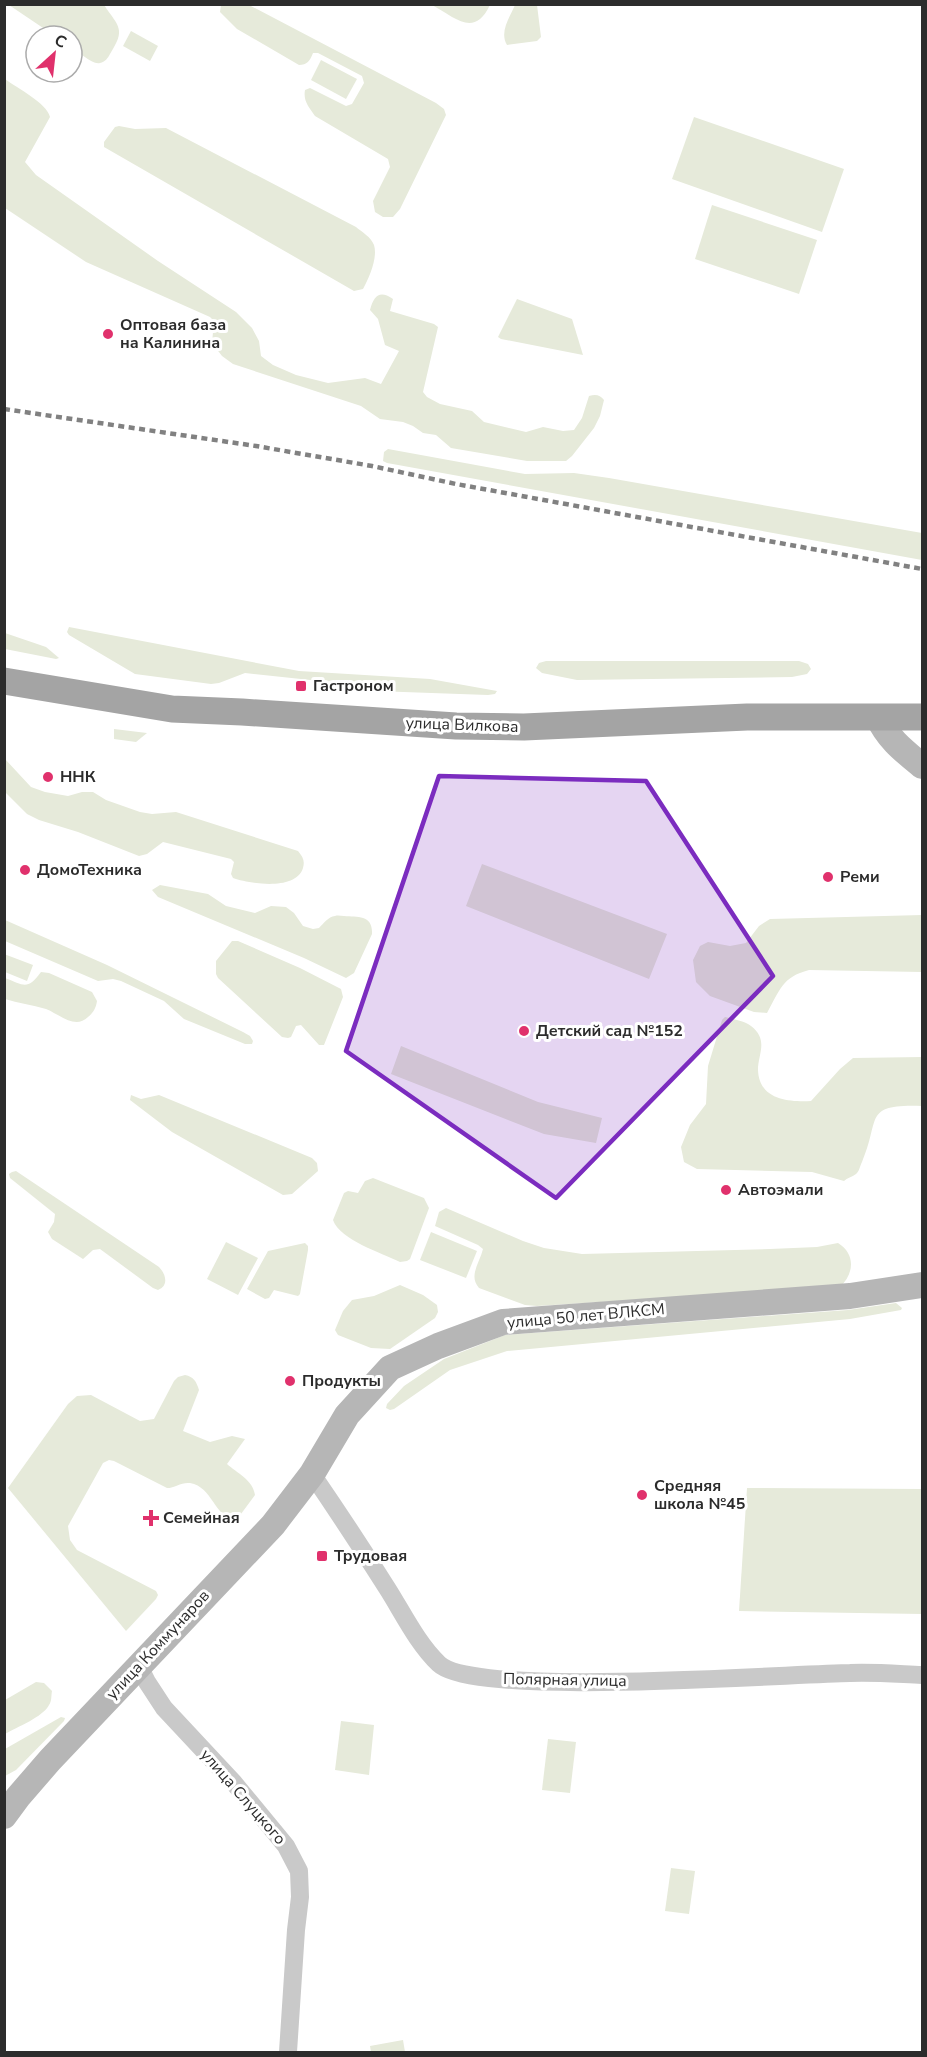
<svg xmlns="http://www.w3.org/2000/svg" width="927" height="2057" font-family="'Nunito Sans',sans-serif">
  <rect width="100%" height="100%" fill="#fff"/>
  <g fill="#e6eada">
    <path d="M9,5h95c15,22 22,24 6,49 -2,4 -5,8 -10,9 -8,2 -21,-11 -28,-16v-11h-17z"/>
    <path d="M221,5h28l187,98 8,6 2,6 -46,94 -7,8h-10l-8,-5 -2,-11 17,-34 -2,-8 -73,-43c-6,-9 -12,-15 -10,-26l5,-2 36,18 6,-2 12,-21 -2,-7 -44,-23h-5c-3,8 -6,12 -14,12l-62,-36 -17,-17z"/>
    <path d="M432,5h58c-16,33 -34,13 -58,0z"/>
    <path d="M515,5h22l4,32 -4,4 -30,4c-8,-13 3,-28 8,-40z"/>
    <polygon points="131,31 158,46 150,61 123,46"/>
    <polygon points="321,60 357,79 346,99 311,80"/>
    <path d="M5,79c12,9 42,24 45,38l-25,45 11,13 122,86 78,51 16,16 7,13 2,15 12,9 23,10 32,8 37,-5 16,6 18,-33 -14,-6 -7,-26 -8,-9c4,-15 10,-20 23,-11l-3,12 44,13 4,3 -15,65 4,5 13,7 32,7 12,11 42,10 17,-5 20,4 11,-1 8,-12 7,-22c7,-2 11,-1 15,4l-4,16 -6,12 -22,28 -6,5h-39l-76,-13 -15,-13 -13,-2 -10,-7 -10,-4 -23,-3 -19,-13 -128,-42 -11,-8 -10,-13 2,-22 -4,-4 -124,-55 -81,-54z"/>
    <polygon points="694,117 844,169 822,232 672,179"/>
    <path d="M119,126l16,3 31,-1 190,99c6,5 15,10 18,18 4,13 -5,33 -11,44l-9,2 -250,-144v-5l11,-15z"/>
    <polygon points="712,205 817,240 799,294 695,259"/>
    <polygon points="517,299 572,319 583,355 501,339 498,337"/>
    <polygon points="388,449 525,474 574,473 609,478 922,533 922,560 387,463 383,461 384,452"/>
    <polygon points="69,627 299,671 430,679 497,691 495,694 488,695 347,690 329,682 245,673 219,683 211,684 135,674 69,635 67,632"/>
    <polygon points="5,633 46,647 59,658 56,659 5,649"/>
    <polygon points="546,661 799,661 808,664 811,669 807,674 792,677 577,680 542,673 536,668 539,663"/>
    <polygon points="114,729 147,733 136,742 114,739"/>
    <path d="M5,759l26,28 14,5 23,4 14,-4h11l13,8 34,12 12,2 24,-2 122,39c5,6 7,10 5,17 -7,23 -53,16 -70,10l-2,-4 3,-12 -3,-3 -68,-17 -16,12 -8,2 -61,-24 -39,-12 -12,-6 -22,-22z"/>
    <polygon points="482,864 667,934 649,979 466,906"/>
    <path d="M160,885l48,9 18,12 29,7 16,-7 15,1 8,6 9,13 10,3 6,-1c5,-5 9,-11 16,-12 3,-1 6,0 9,0 14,1 29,-1 28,18l-18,39 -8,5 -42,-20 -146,-61 -6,-7z"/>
    <path d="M922,915v57l-113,-2c-27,7 -29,20 -42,43l-13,-1 -44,-16 -14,-14 -3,-22 7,-14 8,-4 22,4 16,-3 13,-17 11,-7z"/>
    <polygon points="5,920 107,965 243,1032 250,1036 253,1041 252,1044 245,1044 184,1019 164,1001 121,981 113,979 98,981 5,941"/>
    <polygon points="232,941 238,941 300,968 341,989 343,997 324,1045 319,1045 301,1025 296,1026 291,1037 288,1038 282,1037 218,978 216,974 216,961"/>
    <polygon points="4,954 33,965 27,981 5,972"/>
    <path d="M41,972l8,1 43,19 5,9c-1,7 -4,12 -9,16 -13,13 -29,-3 -42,-8 -14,-4 -28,-6 -41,-10v-21c19,7 22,13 36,-6z"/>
    <path d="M725,1017c8,2 20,4 26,9 18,14 7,28 7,44 1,30 31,32 53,31l29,-32 13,-11 69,-1v49c-60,-2 -41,12 -60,56 -2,4 -3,10 -6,12 -4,3 -9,4 -12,7l-32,-9 -115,-3 -13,-7 -3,-15 9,-22 16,-21 2,-38 14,-46z"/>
    <polygon points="401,1046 538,1102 602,1118 596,1143 544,1134 391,1074"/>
    <polygon points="131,1095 141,1099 159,1095 312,1158 317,1163 318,1171 292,1194 283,1195 172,1132 130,1100"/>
    <path d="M16,1171l143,96c7,7 10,19 -1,23l-5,-2 -53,-39 -7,1 -10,9 -31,-20 -4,-7 6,-10 1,-8 -45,-36 -1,-4 3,-2z"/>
    <path d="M373,1178l51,20 5,10 -19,51 -3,2 -7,1c-18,-9 -60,-22 -67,-42l11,-27 4,-2 10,2 7,-12z"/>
    <path d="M446,1208l77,33 21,7 38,6 188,-5 47,-2 21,-4c18,11 16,31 2,44l-303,19 -12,-1 -46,-17c-11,-12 1,-26 4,-39l-5,-4 -43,-19 4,-14z"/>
    <polygon points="431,1232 477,1251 466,1278 420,1260"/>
    <polygon points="226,1242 258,1258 238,1295 207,1279"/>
    <polygon points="305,1243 308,1246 308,1250 300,1294 298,1296 274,1290 269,1298 265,1299 247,1289 268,1251"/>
    <polygon points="400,1285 423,1295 437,1305 438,1312 435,1318 390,1349 371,1348 338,1335 335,1330 343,1311 352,1300 374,1296"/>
    <polygon points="896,1303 902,1308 901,1310 850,1319 507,1351 450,1370 394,1409 390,1410 386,1408 387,1404 404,1386 444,1359 505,1335 848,1310"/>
    <path d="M185,1375c9,2 11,6 14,15l-16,41 27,11 22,-6 13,3 -18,25c10,9 26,16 28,31l-17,23c-23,4 -24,-31 -48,-35 -9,-1 -15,5 -23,5l-53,-27 -5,-1 -6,3 -35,63 2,14 7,10 79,41 2,4 -2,4 -30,32 -118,-143 60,-84 9,-8 14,-1 49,26 14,-2 20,-38 4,-4z"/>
    <polygon points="747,1488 922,1489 922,1614 739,1611"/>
    <path d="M36,1682l8,1 8,8c-1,5 0,10 -3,14 -6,12 -32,22 -44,29v-34z"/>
    <polygon points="61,1717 65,1718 64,1721 16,1770 5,1776 5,1749"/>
    <polygon points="341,1721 374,1725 369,1775 335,1770"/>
    <polygon points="548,1739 576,1742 570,1793 542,1790"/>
    <polygon points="671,1868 695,1871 689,1914 665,1911"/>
    <polygon points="403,2040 405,2052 371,2052 370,2046"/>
  </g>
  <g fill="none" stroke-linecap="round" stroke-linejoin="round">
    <g stroke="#c9c9c9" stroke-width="18">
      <path d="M312,1474c26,38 51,76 75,114 16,25 30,55 52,76 36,34 345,10 411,9 24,-1 48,1 72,2"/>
      <polyline points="139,1666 147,1682 164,1708 234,1783 286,1846 299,1871 300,1897 296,1930 288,2052"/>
    </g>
    <g stroke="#b6b6b6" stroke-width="26">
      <path d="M878,717c10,22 26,34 44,49"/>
      <polyline points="4,1816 18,1797 50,1760 273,1525 312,1474 347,1415 390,1368 438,1346 503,1322 850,1296 922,1285"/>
    </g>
    <polyline stroke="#a4a4a4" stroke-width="27" points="4,681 172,709 242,712 456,726 524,727 747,717 922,717"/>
    <polyline stroke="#818181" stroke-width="4.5" stroke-dasharray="6 4.5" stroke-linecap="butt" points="4,409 256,446 372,466 456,484 922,569"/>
  </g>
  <path fill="#7b2cbf" fill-opacity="0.2" stroke="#7b2cbf" stroke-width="4.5" stroke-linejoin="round" d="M439,776l207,5 127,195 -217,222 -210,-147z"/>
  <g fill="#e0316c" stroke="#fff" stroke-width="2">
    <circle cx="108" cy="334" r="6"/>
    <rect x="295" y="680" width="12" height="12" rx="3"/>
    <circle cx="48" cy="777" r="6"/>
    <circle cx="25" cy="870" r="6"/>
    <circle cx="828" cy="877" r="6"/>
    <circle cx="524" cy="1031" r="6"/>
    <circle cx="726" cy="1190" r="6"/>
    <circle cx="290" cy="1381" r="6"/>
    <circle cx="642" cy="1495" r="6"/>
    <path d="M148 1509h6v6h6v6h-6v6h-6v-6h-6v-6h6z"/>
    <rect x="316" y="1550" width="12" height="12" rx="3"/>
  </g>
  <g text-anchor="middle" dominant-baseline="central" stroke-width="6" stroke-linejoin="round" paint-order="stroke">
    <g font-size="16" font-weight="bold" fill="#2c2c2c" stroke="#fff" text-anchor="start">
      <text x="120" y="325">Оптовая база<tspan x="120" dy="18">на Калинина</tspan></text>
      <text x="313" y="686">Гастроном</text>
      <text x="60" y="777">ННК</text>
      <text x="37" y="870">ДомоТехника</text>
      <text x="840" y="877">Реми</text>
      <text x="536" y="1031">Детский сад №152</text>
      <text x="738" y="1190">Автоэмали</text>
      <text x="302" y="1381">Продукты</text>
      <text x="654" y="1486">Средняя<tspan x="654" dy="18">школа №45</tspan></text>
      <text x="163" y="1518">Семейная</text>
      <text x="334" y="1556">Трудовая</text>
    </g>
    <g font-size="16" fill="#2c2c2c" stroke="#fff">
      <text transform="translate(462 725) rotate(2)">улица Вилкова</text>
      <text transform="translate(586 1316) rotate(-5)">улица 50 лет ВЛКСМ</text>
      <text transform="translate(158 1645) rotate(-47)">улица Коммунаров</text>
      <text transform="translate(565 1680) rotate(1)">Полярная улица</text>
      <text transform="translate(243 1797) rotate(49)">улица Слуцкого</text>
    </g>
  </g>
  <rect width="927" height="2057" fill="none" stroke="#2c2c2c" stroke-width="12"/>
  <g transform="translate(54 54) rotate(27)"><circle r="28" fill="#ffffff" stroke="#ababab" stroke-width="1.5"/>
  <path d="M0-4.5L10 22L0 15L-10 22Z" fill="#e0316c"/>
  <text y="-9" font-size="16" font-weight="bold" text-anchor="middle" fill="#2c2c2c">С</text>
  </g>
</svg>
